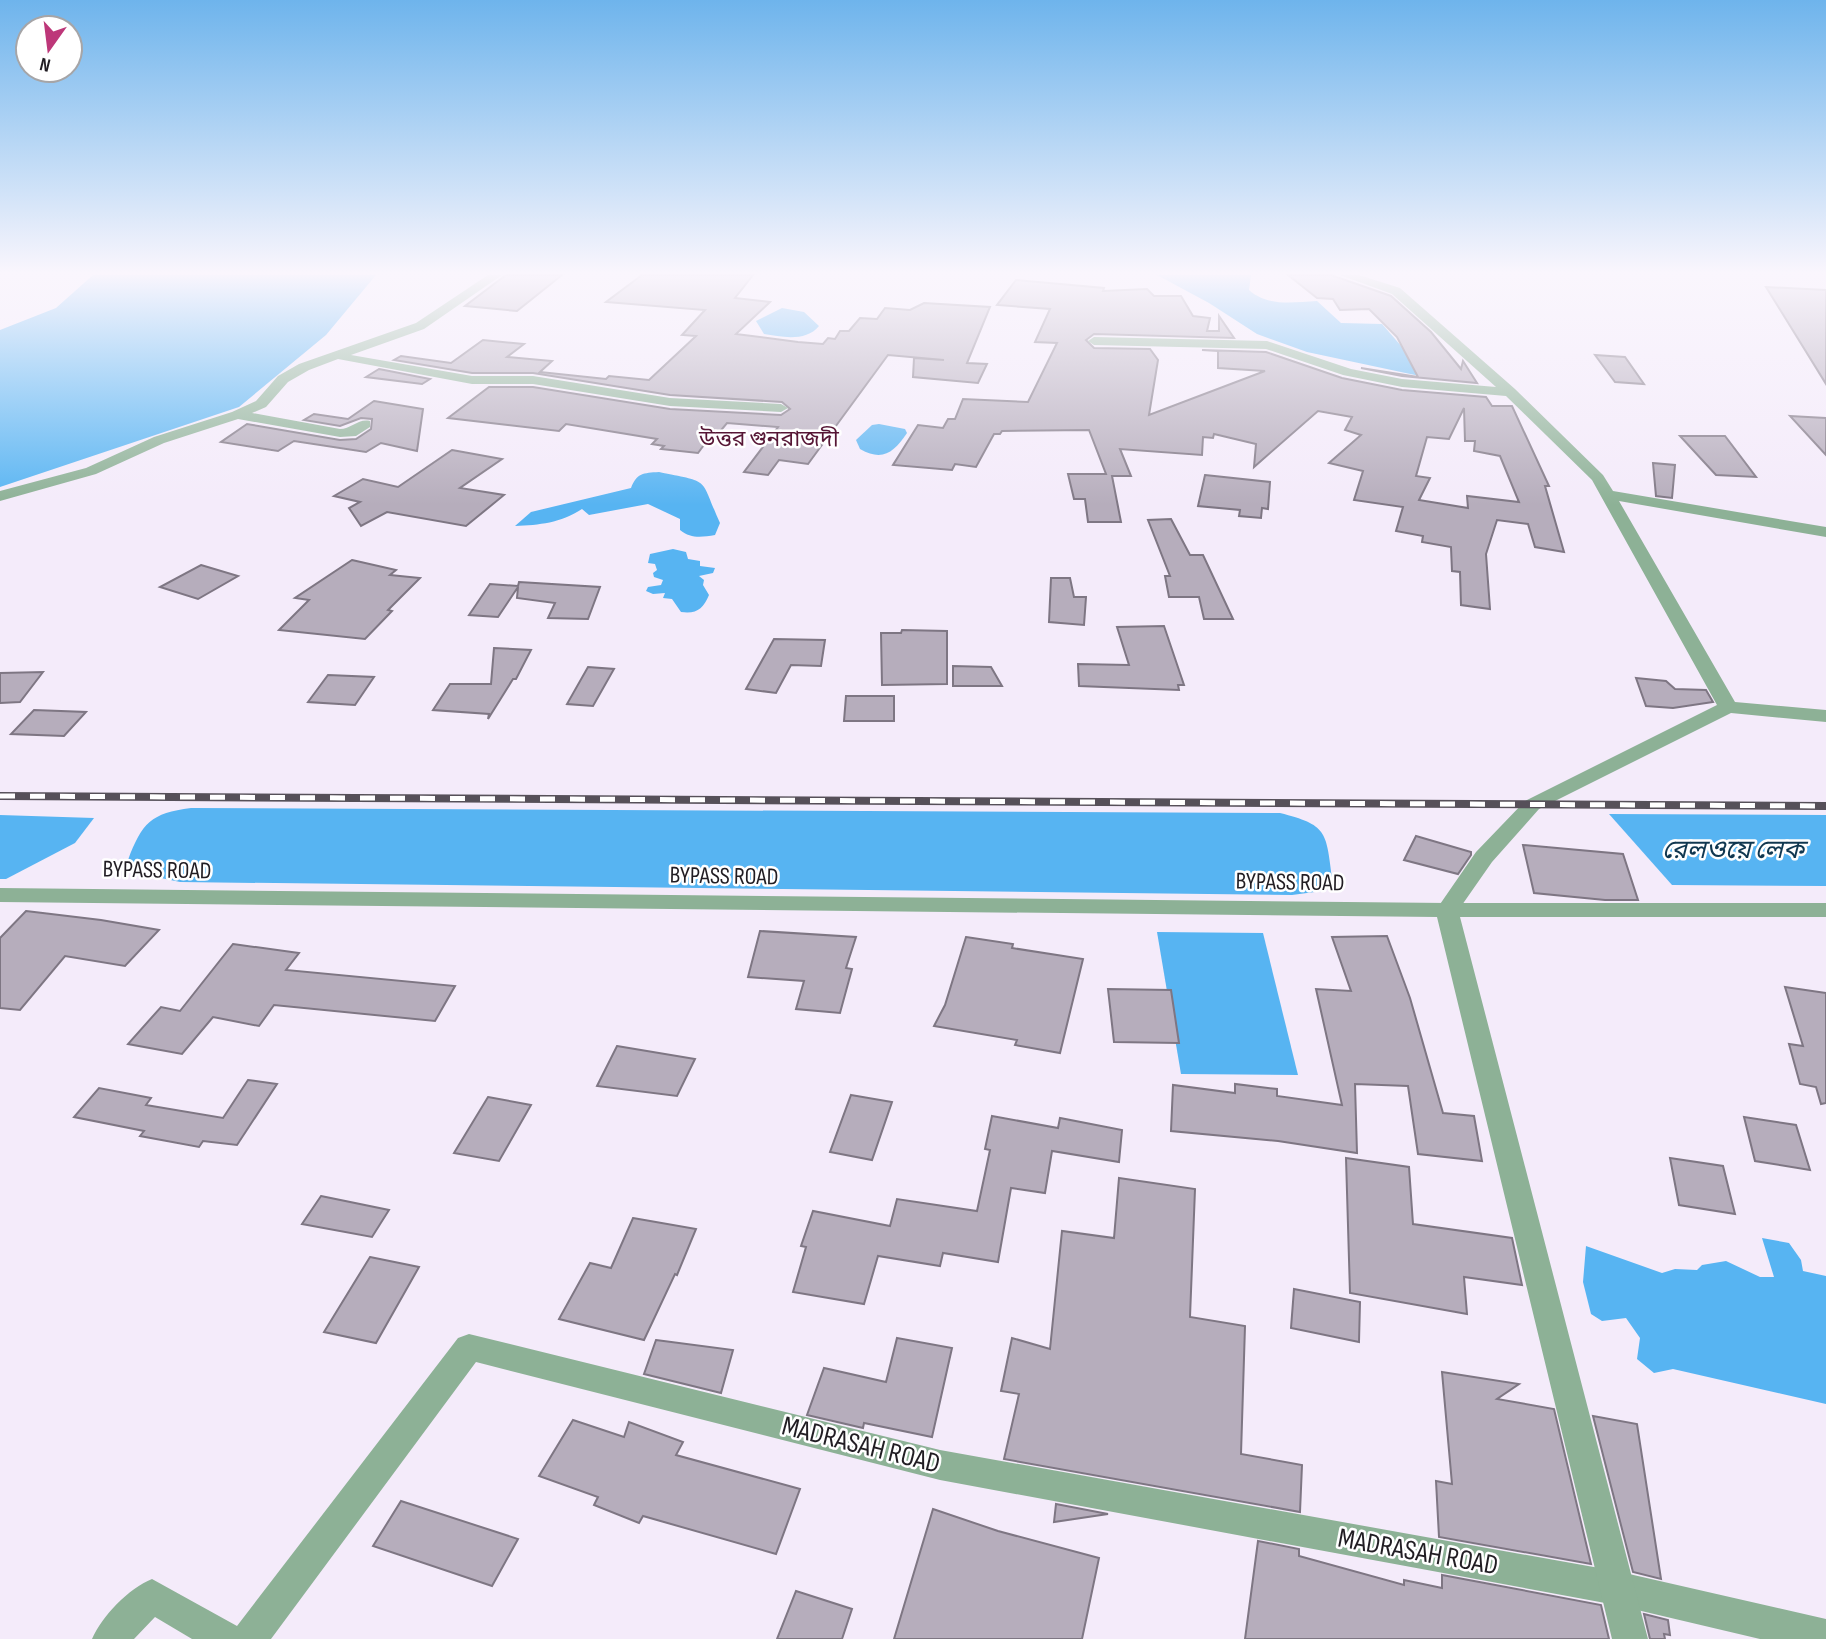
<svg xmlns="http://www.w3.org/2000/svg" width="1826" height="1639" font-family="'Sofia Sans Condensed','Noto Sans Bengali',sans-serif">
  <rect width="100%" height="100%" fill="#f4ebfa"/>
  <g fill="#57b4f2">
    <polygon points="93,275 376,275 326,335 239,407 0,487 0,330 56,308"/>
    <path d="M1157,275h94l-2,15c19,17 44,12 68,11l24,22 41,1 47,54 -122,-26 -50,-18 -48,-31z"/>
    <path d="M782,308l22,4 15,14c-13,16 -37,11 -55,8l-8,-13z"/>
    <path d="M879,424l26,5 2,4c-13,19 -24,29 -47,16l-4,-9 16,-15z"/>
    <path d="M659,472c54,11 40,5 61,51l-5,12c-13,2 -24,4 -35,-5v-11l-32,-15 -59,11 -7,-6c-22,14 -42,16 -67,17l16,-14 100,-24c6,-15 12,-15 28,-16z"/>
    <path d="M673,549l13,3 2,7 12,2v5l15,2 -2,5 -14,3 5,4 -1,5 6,10c-6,14 -12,19 -28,17l-9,-13 -9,-1 2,-5 -12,1 -7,-3 2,-4 13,-2 2,-5 -9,-3 -1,-4 4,-3 -2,-6 -7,-1 2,-9z"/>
    <path d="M191,808l1089,5c47,12 46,18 52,64l-10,14 -30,4 -1112,-13 -33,-7 -19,-15c14,-37 23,-47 63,-52z"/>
    <polygon points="1609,814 1826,815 1826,886 1672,885"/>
    <polygon points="0,815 94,818 75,843 6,879 0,879"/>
    <polygon points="1157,932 1263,933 1298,1075 1181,1074"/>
    <polygon points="1762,1238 1789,1243 1801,1260 1803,1271 1826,1276 1826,1404 1673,1369 1654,1373 1637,1359 1640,1338 1626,1318 1602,1321 1591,1314 1583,1282 1586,1246 1662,1273 1675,1269 1697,1270 1702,1265 1726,1261 1760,1277 1774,1277"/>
  </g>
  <g fill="#b6adbc" stroke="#7e7683" stroke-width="2" fill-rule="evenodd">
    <polygon points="506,275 562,275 517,311 465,306"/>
    <polygon points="642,275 753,275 735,298 770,302 736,334 798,342 823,344 828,338 835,339 840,331 849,331 860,318 877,319 885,308 910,310 924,303 990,307 967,363 987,364 978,383 913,377 914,358 944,360 888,355 808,464 779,460 768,475 744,472 778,427 727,423 708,446 704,445 698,453 661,449 664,446 652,444 657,439 566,424 559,431 448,418 489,387 533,387 670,409 781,415 790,409 782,402 670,395 533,373 472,373 394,360 401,356 451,363 483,340 524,344 507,357 552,361 540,372 606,379 609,376 649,380 696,336 682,335 705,310 606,302"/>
    <polygon points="1288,275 1331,275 1391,296 1431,332 1461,369 1463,361 1477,383 1402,376 1361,368 1418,377 1397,337 1369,309 1340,310 1333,299 1317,298"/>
    <path d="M1016,280l88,8 -1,3 44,-2 7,7h27l12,20 17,2 -3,13h12v-15l15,22 -140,-4 -8,6 8,8 56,1 8,11 -9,55 116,-44 -47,-3v-17l-16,-1 64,2 76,26 60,12 84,7 6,9h20l37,80h-4l19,66 -29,-5 -7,-23 -31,-4 -11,34 4,55 -29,-4 -1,-33 -8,-1 -1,-24 -29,-5 1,-6 -27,-5 7,-24 -49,-7 9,-29 -34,-8 32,-28 -16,-5 7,-13 -34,-6 -64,56 2,-23 -42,-10 -1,4 -10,-1 -1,18 -82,-6 11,27h-19l9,46h-33l-3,-23h-11l-6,-25h38l-17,-44 -87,1 -2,3h-6l-18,33 -21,-3 -3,6 -59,-5 25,-40 25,3 5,-9h7l8,-20 65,3 29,-59 -22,-1 15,-33 -53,-4zM1464,408l1,33h10l-1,10 26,5 19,46 -52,-6 1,12 -49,-8 11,-22 -14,-2 11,-39 22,2z"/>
    <polygon points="1766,287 1826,290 1826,384"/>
    <polygon points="1595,355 1625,357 1644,384 1615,382"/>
    <polygon points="379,369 430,379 422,384 366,377"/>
    <polygon points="374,401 423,409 417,451 381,443 366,452 294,441 278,451 221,442 247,424 340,440 356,439 371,429 372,419 361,418 340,426 304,420 314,414 348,419"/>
    <polygon points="1790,416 1826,418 1826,455"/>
    <polygon points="1680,436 1725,436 1756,477 1716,475"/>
    <polygon points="452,450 502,459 460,488 504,495 466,526 387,512 361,526 349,508 360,502 334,496 363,479 398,487"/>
    <polygon points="1653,463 1675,465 1672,498 1656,496"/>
    <polygon points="1205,475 1270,482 1268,509 1262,508 1261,518 1239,516 1240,510 1198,506"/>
    <polygon points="1171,519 1190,555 1203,555 1233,619 1204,619 1199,597 1169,597 1165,576 1170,576 1148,520"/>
    <polygon points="352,560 396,570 390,575 420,578 388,610 392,611 365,639 279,630 309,600 295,598"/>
    <polygon points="201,565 238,576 198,599 160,587"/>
    <polygon points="1051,578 1070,578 1074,597 1086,597 1084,625 1049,622"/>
    <polygon points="519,582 600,587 588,619 548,618 555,603 517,598 518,587 498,617 469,615 490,584 518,586"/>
    <polygon points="1164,626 1184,685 1178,685 1179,690 1079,686 1078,664 1129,665 1117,627"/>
    <polygon points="902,630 947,631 947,684 882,685 881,633 901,633"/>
    <polygon points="774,639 825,640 821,666 791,665 776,693 746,689"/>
    <polygon points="494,648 531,650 516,679 513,679 488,719 489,714 433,710 450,684 491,684"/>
    <polygon points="953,666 991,667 1002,686 953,686"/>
    <polygon points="588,667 614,669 593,706 567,704"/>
    <polygon points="43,672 20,702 0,703 0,673"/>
    <polygon points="328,675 374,677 355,705 308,702"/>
    <polygon points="1636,678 1666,681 1675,689 1706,690 1713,702 1673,708 1646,706"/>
    <polygon points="846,696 894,696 894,721 844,721"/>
    <polygon points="34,710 86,712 64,736 11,734"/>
    <polygon points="1416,836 1471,852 1471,855 1458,874 1404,860"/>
    <polygon points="1523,845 1623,854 1638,900 1605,900 1534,893"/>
    <polygon points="26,911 101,920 159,930 125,966 65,956 20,1010 0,1008 0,938"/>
    <polygon points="760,931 856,937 846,968 852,969 840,1013 796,1009 804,981 748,977"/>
    <polygon points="1387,936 1410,998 1443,1113 1474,1116 1482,1161 1418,1154 1408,1086 1355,1084 1357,1153 1278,1141 1171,1131 1173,1085 1235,1093 1235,1084 1277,1089 1277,1096 1342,1105 1316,989 1351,991 1332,937"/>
    <polygon points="966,937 1013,944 1012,948 1083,959 1060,1053 1015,1045 1017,1040 934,1026 945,1005"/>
    <polygon points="233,944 299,953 286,970 455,986 435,1021 274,1005 259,1026 213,1017 182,1054 128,1044 161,1007 180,1011"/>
    <polygon points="1785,987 1826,993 1826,1103 1821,1104 1816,1087 1800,1084 1789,1044 1803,1046"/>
    <polygon points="1108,989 1171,990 1179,1043 1114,1042"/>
    <polygon points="617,1046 695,1059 677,1096 597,1086"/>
    <polygon points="248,1080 277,1084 237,1145 203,1141 199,1147 140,1136 144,1131 74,1117 99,1088 151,1098 146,1105 223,1118"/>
    <polygon points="851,1095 892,1102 872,1160 830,1152"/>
    <polygon points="488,1097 531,1105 499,1161 454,1153"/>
    <polygon points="992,1116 1058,1128 1060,1118 1122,1130 1119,1162 1052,1151 1045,1193 1011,1188 998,1262 943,1253 940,1266 878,1256 864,1304 793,1292 806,1247 801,1246 813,1211 890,1226 897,1199 977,1211 990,1150 985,1149"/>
    <polygon points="1744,1117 1796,1125 1810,1170 1755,1161"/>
    <polygon points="1346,1158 1409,1167 1413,1224 1512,1238 1522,1285 1464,1277 1467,1314 1350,1293"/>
    <polygon points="1670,1158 1723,1166 1735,1214 1679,1205"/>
    <polygon points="1119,1178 1195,1189 1190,1317 1245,1326 1241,1454 1302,1465 1300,1512 1004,1459 1019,1394 1001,1391 1012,1338 1050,1349 1062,1231 1114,1238"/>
    <polygon points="321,1196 389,1210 372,1237 302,1224"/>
    <polygon points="633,1218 696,1229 677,1275 675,1274 644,1340 559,1319 590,1263 611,1268"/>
    <polygon points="370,1257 419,1267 376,1343 324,1332"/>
    <polygon points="1294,1289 1360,1302 1359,1342 1291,1328"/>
    <polygon points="897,1338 952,1348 932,1437 864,1423 863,1428 807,1415 824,1368 886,1382"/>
    <polygon points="656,1340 733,1350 721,1393 644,1374"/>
    <polygon points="1442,1372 1519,1384 1497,1399 1554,1409 1591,1564 1439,1537 1436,1481 1452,1484"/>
    <polygon points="1593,1416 1637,1424 1661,1579 1633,1572"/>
    <polygon points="573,1420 624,1437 629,1422 683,1442 676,1455 800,1489 776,1554 643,1516 639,1523 594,1505 598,1497 539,1476"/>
    <polygon points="401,1501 518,1539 492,1586 373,1546"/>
    <polygon points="1056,1504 1108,1514 1054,1522"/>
    <polygon points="933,1509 998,1531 1099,1558 1082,1639 894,1639"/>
    <polygon points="1258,1541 1299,1549 1299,1556 1404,1585 1404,1580 1442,1588 1442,1575 1601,1605 1609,1639 1245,1639"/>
    <polygon points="796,1591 852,1609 842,1639 777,1639"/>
    <polygon points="1644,1614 1668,1620 1670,1635 1664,1634 1665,1639 1650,1639"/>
  </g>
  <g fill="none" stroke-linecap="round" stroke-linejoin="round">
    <g fill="#8db196" fill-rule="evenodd">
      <path d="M488,275h14l-78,54 -73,26 121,21h61l137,22 111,6 7,4 -7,4 -111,-6 -137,-22h-61l-134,-25 -29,11 -21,12 -22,25 -14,6 88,16c11,0 19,-11 30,-8v6l-14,9 -16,1 -102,-18 -74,24 -68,31 -96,27v-10l86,-23 68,-31 78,-25 24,-11 22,-25 21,-12 117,-41z"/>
      <polygon points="1340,275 1359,275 1400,288 1515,389 1603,475 1613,491 1826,527 1826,537 1619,501 1735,702 1826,710 1826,722 1731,713 1539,809 1492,862 1455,915 1447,917 1439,915 1436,910 1476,852 1525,801 1717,705 1592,480 1506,396 1402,387 1343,375 1266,349 1094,345 1088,341 1094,337 1267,341 1351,369 1402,379 1496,387 1392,294"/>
      <path d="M469,1334l471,116 676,121 210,48v20h-66l-144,-34 -676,-125 -464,-118 -205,277h-79l-37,-22 -21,22h-42c10,-23 37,-51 60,-60l85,47 221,-288z"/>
    </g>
    <polygon fill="#8db196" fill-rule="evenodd" points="0,888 1447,903 1826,903 1826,917 1460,917 1648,1639 1612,1639 1437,917 0,902"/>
    <g stroke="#565059" stroke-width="8">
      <polyline id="rail" points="0,796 1826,806"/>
    </g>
    <use href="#rail" stroke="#fff" stroke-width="5" stroke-dasharray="15" stroke-linecap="butt"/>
  </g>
  <linearGradient id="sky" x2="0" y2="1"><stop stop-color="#6eb4ec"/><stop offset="0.54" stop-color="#faf6fd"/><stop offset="1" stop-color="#faf6fd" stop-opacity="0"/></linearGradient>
  <rect width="1826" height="505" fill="url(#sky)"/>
  <g text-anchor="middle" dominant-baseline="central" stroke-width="5" stroke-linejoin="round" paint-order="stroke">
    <g font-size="23" fill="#561635" stroke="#fff">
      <text x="769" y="439">উত্তর গুনরাজদী</text>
    </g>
    <g font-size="24" fill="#211d23" stroke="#fff">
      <text transform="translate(157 870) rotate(1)">BYPASS ROAD</text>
      <text transform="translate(724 876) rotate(1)">BYPASS ROAD</text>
      <text transform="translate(1290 882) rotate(1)">BYPASS ROAD</text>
    </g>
    <g font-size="26" font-style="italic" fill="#103750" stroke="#fff">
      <text x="1733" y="850">রেলওয়ে লেক</text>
    </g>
    <g font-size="28" fill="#211d23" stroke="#fff">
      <text transform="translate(861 1445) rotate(14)">MADRASAH ROAD</text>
      <text transform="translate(1418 1552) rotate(10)">MADRASAH ROAD</text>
    </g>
  </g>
  <g transform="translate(49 49) rotate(194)"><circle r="33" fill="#ffffff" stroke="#a6a5a7" stroke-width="2"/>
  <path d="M0-5L12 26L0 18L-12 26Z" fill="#bd3779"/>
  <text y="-10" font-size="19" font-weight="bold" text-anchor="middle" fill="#211d23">N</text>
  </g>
</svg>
